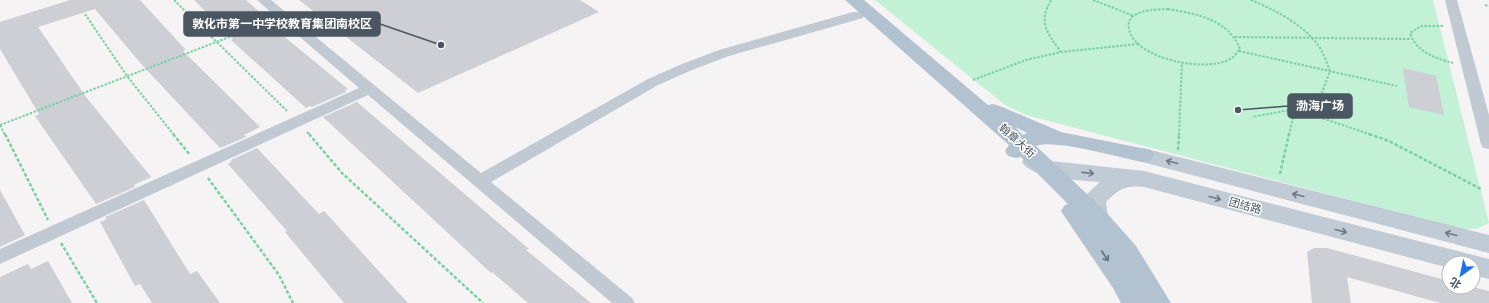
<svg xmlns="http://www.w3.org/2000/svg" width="1489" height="303" font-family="Rubik,'Noto Sans SC',sans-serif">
  <rect width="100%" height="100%" fill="#f5f3f3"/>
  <polygon fill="#c3f1d5" points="875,0 1433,0 1489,223 1476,229 1461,229 1026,115 1005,105"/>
  <g fill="#cdcfd5">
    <polygon points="70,0 140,0 186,50 183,51 260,127 244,135 246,137 220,148 143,66 95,9 38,27 86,97 151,177 134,185 135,187 96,204 35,116 39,114 0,49 0,22"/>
    <polygon points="194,0 246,0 267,19 264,20 348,89 345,90 346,92 312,107 310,106 306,108 231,40 233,39"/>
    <polygon points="299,0 580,0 599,12 418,93"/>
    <polygon points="1403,68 1436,76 1444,115 1409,107"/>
    <polygon points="357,102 529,249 526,250 591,303 528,303 492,272 491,273 323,117"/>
    <polygon points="257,148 319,214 324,211 408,303 344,303 285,232 287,231 228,164 232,161 231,160"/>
    <polygon points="0,190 25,235 0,247"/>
    <polygon points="144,200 190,274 197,271 220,303 152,303 140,284 135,286 100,222 107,219 105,217"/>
    <polygon points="1314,248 1327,248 1449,281 1449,287 1473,287 1489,291 1489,303 1440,303 1347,277 1351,303 1312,303 1307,252"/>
    <polygon points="48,261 72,303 0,303 0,277 28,264 31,269"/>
  </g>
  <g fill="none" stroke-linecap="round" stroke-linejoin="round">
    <g stroke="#7ad0a6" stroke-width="2" stroke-dasharray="2.5 1.5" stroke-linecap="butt">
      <polyline points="174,0 287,111"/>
      <path d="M1051,0c-13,22 -4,33 10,52"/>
      <polyline points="1093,0 1134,16"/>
      <path d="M1251,0c24,10 54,25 69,48 4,7 7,15 10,23l-8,22 -27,16 -43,8"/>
      <polyline points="1485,5 1489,6"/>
      <path d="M1168,9c29,5 60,10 72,40 -3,3 -5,7 -8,9 -23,16 -98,1 -103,-29 -1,-5 0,-9 3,-12 10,-8 24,-7 36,-8z"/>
      <polyline points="85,14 127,76 174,135"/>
      <path d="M1443,26h-22l-11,7c6,19 25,25 43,30"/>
      <polyline points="1235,37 1411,39"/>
      <polyline points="1239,51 1397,86"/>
      <polyline points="973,80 1026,60 1061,52 1138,44"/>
      <polyline points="0,125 258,26"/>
      <polyline points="0,125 5,135"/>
      <polyline points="307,132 310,135"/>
      <polyline points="1179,135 1182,62"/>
      <polyline points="1289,135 1295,109 1372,135"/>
    </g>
    <g stroke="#7ad0a6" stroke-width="2.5" stroke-dasharray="3.5 2" stroke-linecap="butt">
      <polyline points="5,134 48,220"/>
      <polyline points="173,134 190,155"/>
      <polyline points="309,134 342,173 483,303"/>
      <polyline points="1369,134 1389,141 1481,189"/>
      <polyline points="1178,150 1179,134"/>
      <polyline points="1280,174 1289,134"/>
      <polyline points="208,178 279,275 293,303"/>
      <polyline points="61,243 97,303"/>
    </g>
    <g fill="#c1cad2" fill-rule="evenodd">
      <polygon points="257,0 271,0 481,173 648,79 682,64 719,50 853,12 863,12 864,15 863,18 729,56 692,70 658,85 491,182 632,298 635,303 612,303 368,95 0,264 0,249 359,88"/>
      <polygon points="1445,0 1457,0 1489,115 1489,149 1483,148 1481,144"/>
    </g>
    <g fill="#c1cbd6" fill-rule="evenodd">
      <polygon points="1143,148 1489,235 1489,253 1135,160 1132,155 1135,150"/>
      <path d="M1033,155l18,6 93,10 345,88v20l-16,-4v-12h-24v5l-305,-81c-19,-2 -25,2 -38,15l2,15 -3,6 -9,2 -9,-2 -3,-6 -2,-16 8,-10 10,-9c-20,-2 -67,-2 -78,-20l3,-5z"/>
    </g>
    <path fill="#b3c2d1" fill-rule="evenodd" d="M845,0h19l124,105 5,-1 7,2 61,26 90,18 3,5 -3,5 -8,2c-21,-4 -91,-24 -107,-16l69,65 31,35 35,57h-50l-8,-15 -52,-77 4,-6 3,-1 -47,-47 -5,1 -8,-2 -3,-5 4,-6zM1015,127l12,6 -4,2z"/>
  </g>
  <defs><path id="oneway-shaft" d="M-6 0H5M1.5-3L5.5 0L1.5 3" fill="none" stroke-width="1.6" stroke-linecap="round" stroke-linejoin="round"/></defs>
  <g stroke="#6e7984">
    <use href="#oneway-shaft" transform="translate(1172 162) rotate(-166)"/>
    <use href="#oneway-shaft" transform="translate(1088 173) rotate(6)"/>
    <use href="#oneway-shaft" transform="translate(1298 195) rotate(-166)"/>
    <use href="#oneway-shaft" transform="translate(1215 198) rotate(15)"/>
    <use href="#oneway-shaft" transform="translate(1341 231) rotate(15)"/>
    <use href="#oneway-shaft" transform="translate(1451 234) rotate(-166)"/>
  </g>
  <use stroke="#64717d" href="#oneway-shaft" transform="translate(1105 256) rotate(57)"/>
  <g text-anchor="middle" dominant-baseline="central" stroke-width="3" stroke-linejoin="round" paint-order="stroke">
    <g font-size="11" fill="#4a5661" stroke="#fff">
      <text transform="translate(1017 141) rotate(42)">翰章大街</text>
      <text transform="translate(1245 206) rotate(15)">团结路</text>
    </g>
  </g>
  <path fill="none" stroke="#4a5661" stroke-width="1.5" d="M441 45L380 24M1238 110L1288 106"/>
  <g fill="#4a5661" stroke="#fff" stroke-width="1.5">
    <circle cx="441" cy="45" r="4"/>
    <circle cx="1238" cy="110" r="4"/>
  </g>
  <g fill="#4a5661" stroke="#4a5661" stroke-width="1.5">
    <rect x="184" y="12" width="196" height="24" rx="4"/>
    <rect x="1288" y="94" width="64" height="24" rx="4"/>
  </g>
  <g font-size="12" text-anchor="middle" font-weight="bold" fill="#fff">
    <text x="282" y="28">敦化市第一中学校教育集团南校区</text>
    <text x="1320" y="110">渤海广场</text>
  </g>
  <g transform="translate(1461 275) rotate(213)"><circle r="19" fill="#ffffff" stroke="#b7bbc0"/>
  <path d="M0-3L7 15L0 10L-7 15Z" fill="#1a73e8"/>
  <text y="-6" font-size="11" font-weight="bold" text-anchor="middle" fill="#4a5661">北</text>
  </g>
</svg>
